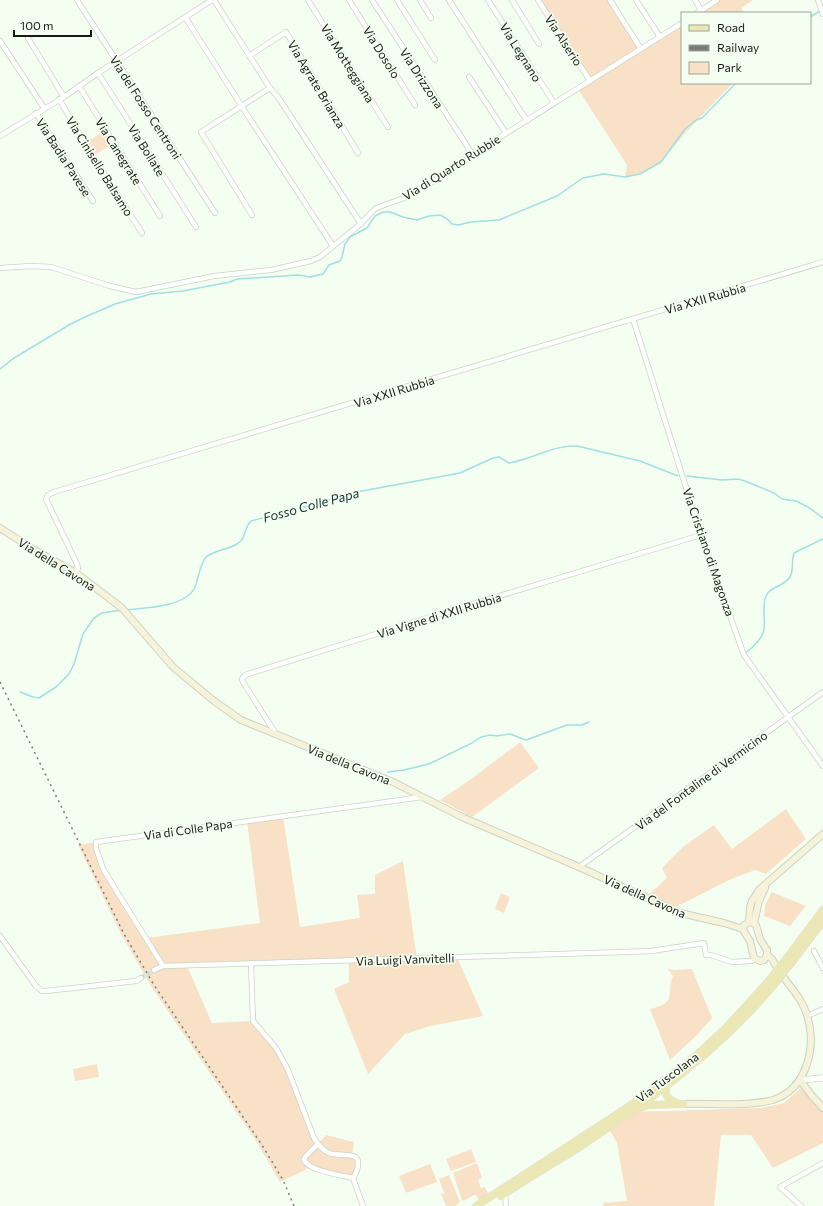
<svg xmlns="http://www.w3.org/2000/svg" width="823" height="1206" font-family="Commissioner,sans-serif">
  <rect width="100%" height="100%" fill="#f5fff1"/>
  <g fill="#f8e1c7">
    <polygon points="538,0 610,0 641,49 682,23 682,83 733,83 687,131 661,162 640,174 625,177 627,165 578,89 590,81"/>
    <polygon points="717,0 753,0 741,8 745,13 697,13"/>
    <polygon points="104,131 112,144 95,155 87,142"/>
    <polygon points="520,742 539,768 472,817 440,800 474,777"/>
    <polygon points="786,809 806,839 766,874 755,870 729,880 676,907 648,895 667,878 662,868 684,846 714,825 732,849"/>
    <polygon points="283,816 300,927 360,918 357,895 375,894 375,875 403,861 417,959 457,957 483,1016 430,1026 405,1034 368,1074 334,989 349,982 349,961 187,966 212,1023 253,1021 276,1048 318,1144 326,1135 354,1142 352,1155 359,1162 353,1178 311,1167 280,1182 258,1144 151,986 121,934 78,845 96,842 103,869 146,938 260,923 247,821"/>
    <polygon points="772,892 806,906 790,926 764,916 765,905"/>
    <polygon points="501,893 510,897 504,913 495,909"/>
    <path d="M667,968l7,2 18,-1 20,49 -16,18 -26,24 -20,-51c29,-7 15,-14 23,-33z"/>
    <polygon points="97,1064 99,1077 75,1081 73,1069"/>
    <polygon points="802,1087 823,1108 823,1143 773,1168 751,1135 721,1135 714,1206 603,1206 603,1203 627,1201 617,1143 608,1127 630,1112 761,1108 784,1103"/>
    <polygon points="471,1149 476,1162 451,1171 446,1159"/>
    <polygon points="477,1163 482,1178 478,1180 481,1188 485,1187 488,1194 479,1200 476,1195 474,1195 464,1201 462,1200 453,1173"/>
    <polygon points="430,1164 437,1182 406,1193 399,1176"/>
    <polygon points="449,1175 460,1202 456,1206 446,1206 441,1194 444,1193 439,1179"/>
  </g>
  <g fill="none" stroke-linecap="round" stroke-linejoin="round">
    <g stroke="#a0dfe4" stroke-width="1.5">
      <polyline points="810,17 820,11"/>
      <polyline points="0,369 14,358 69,325 85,317 115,304 151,294 183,291 230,282 237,279 298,275 310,277 323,274 329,265 340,261 342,257 345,244 350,237 367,228 375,216 383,212 390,212 403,217 417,220 429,216 440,215 446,218 452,224 458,225 471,222 499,220 557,196 583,178 604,174 625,177 640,174 661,162 685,129 696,120 702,118 736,83"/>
      <polyline points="687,476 722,480 738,479 745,481 774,493 782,499 796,501 808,507 823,518"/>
      <path d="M126,610c18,-2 58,-3 68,-21 5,-10 5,-23 12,-32 7,-6 23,-8 31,-13 10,-6 6,-15 14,-23l65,-17 35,-11 109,-20 33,-15 6,-1 10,6c24,-4 44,-18 68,-17l63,15 38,15"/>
      <path d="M747,652c6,-5 13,-11 16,-19 4,-9 -2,-26 3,-37 4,-10 18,-9 24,-19 4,-7 1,-16 4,-24l29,-14"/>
      <polyline points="20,692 33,697 39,698 56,687 69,674 74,664 83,634 94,618 102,613 122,610"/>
      <polyline points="388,772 404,770 429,764 472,743 481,737 490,735 496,736 510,734 526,740 567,725 582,725 589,722"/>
    </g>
    <polyline stroke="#d4ddd0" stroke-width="4.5" stroke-dasharray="4.5 2" stroke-linecap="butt" points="141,978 154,970"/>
    <g stroke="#c8d4c4" stroke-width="6">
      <g id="minor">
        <polyline points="77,0 215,213"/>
        <polyline points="214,0 270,88"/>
        <polyline points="308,0 388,127"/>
        <polyline points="349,0 415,105"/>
        <polyline points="372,0 473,155"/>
        <polyline points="397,0 435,60"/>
        <polyline points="420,0 431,18"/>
        <polyline points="449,0 527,121"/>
        <polyline points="488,0 554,103"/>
        <polyline points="512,0 539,44"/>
        <polyline points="538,0 590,81"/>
        <polyline points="610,0 641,49"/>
        <polyline points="636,0 660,37"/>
        <polyline points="695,0 701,10"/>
        <polyline points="818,0 823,14"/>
        <polyline points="697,13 717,0"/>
        <polyline points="185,17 248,116 333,246"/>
        <polyline points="28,38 64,97"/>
        <polyline points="0,41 44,108"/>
        <polyline points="249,56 286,32 358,153"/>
        <polyline points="98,73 196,227"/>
        <polyline points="469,77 506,133"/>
        <polyline points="79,86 110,136 160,216"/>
        <polyline points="59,99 83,140 142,233"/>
        <polyline points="36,113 93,201"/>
        <polyline points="0,136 64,97 98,73 212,0"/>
        <polyline points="252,215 201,132 270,88 278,97 361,224"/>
        <polyline points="0,268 31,266 51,267 110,286 136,292 214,276 271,270 311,261 320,257 358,226 376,208 404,198 432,182 494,141 682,23"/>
        <polyline points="633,319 701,535 744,655 823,766"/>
        <polyline points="76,573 78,568 77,564 46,499 48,495 54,492 823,262"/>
        <polyline points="276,734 243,682 242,679 245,675 443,613 701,535"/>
        <polyline points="579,867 823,692"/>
        <polyline points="0,936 36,986 42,991 46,991 136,981 141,978"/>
        <polyline points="814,951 823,968"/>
        <path d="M251,963l2,58 23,27 12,22 26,68c4,6 8,12 15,15 9,4 30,-2 29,10 0,6 -2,11 -5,15"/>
        <polyline points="163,966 103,869 96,848 96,842 422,797"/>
        <polyline points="154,970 163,966 625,952 651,951 704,943 706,955 711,955 732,962 751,961 756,959"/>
        <polyline points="807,1016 823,1009"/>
        <path d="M318,1144l-13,13 -1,3c5,11 37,15 49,18"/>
        <polyline points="353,1178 363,1206"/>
        <polyline points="505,1193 506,1206"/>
        <polyline points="801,1206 780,1187 823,1163"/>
      </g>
    </g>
    <g stroke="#c8d4c4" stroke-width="7">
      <polyline id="tertiary" points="800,1080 823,1078"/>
    </g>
    <g stroke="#c8d4c4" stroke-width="8">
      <g id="secondary">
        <polyline points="0,528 33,549 76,573 122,608 173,667 214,701 241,720 393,782 464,818 579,867 680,913 724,923 743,929"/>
        <polyline points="749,922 750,907 752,901 759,890 776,875 823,834"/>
        <polygon points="750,922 754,923 756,925 760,939 767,950 767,955 764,960 760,961 754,958 750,941 743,930 744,925"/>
        <polyline points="754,923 759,901 765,888"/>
        <polyline points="767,955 772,959 776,966"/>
        <polyline points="800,1080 812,1096 823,1108"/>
        <path d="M684,1104c26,-1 63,3 89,-4 34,-11 44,-53 34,-85 -4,-14 -14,-25 -23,-37"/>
      </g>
    </g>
    <g stroke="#dfdfde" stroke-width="8">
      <g id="primary">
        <polyline points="787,958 823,910"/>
        <polyline points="792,962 823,921"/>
        <path d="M666,1087c-2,9 3,13 11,16"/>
        <polyline points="640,1108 648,1105 684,1104"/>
        <path d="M501,1196c26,-17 53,-33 80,-50 70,-46 137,-95 191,-159"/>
        <polyline points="476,1206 628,1107 677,1071 699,1053 726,1028 767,983"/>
      </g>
    </g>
    <use href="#minor" stroke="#fff" stroke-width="4.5"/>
    <use href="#tertiary" stroke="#fff" stroke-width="5.5"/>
    <use href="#secondary" stroke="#f6f3da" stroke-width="6"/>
    <use href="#primary" stroke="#ece8b5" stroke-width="7"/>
    <polyline stroke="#787e75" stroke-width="1.5" stroke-dasharray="2 4" stroke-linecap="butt" points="0,682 124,934 154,985 262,1145 283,1180 294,1206"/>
    <g stroke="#dfdfde" stroke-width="8" stroke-linecap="butt">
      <g id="primary-bridge">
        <polyline points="767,983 787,958"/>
        <polyline points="772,987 792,962"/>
      </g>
    </g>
    <use href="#primary-bridge" stroke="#ece8b5" stroke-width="7"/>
  </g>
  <g text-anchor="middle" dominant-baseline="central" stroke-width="3.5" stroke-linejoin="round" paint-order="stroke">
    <g font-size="12" fill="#171b15" stroke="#f5fff1">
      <text transform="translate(564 40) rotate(57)">Via Alserio</text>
      <text transform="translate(382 52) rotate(58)">Via Dosolo</text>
      <text transform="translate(521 52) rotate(58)">Via Legnano</text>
      <text transform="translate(348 63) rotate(58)">Via Motteggiana</text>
      <text transform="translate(422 78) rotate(57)">Via Drizzona</text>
      <text transform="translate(317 84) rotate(59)">Via Agrate Brianza</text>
      <text transform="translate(146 107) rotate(57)">Via del Fosso Centroni</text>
      <text transform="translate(147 150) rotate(58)">Via Bollate</text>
      <text transform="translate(119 151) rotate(58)">Via Canegrate</text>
      <text transform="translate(64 157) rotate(57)">Via Badia Pavese</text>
      <text transform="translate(100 166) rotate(58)">Via Cinisello Balsamo</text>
      <text transform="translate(451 167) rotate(-32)">Via di Quarto Rubbie</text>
      <text transform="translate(705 298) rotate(-16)">Via XXII Rubbia</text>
      <text transform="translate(394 391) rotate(-17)">Via XXII Rubbia</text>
      <text transform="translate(709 552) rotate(71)">Via Cristiano di Magonza</text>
      <text transform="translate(57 564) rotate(32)">Via della Cavona</text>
      <text transform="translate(439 615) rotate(-17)">Via Vigne di XXII Rubbia</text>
      <text transform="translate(349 764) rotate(22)">Via della Cavona</text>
      <text transform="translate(701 780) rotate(-36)">Via del Fontaline di Vermicino</text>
      <text transform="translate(188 829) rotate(-8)">Via di Colle Papa</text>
      <text transform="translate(645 896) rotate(24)">Via della Cavona</text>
      <text transform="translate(405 959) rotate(-2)">Via Luigi Vanvitelli</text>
      <text transform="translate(667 1077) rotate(-37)">Via Tuscolana</text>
    </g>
    <g font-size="13" font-style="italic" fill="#113134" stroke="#f5fff1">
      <text transform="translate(311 505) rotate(-15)">Fosso Colle Papa</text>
    </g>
  </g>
  <rect x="681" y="12" width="130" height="72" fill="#f5fff1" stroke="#9ca499"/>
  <rect x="689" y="25" width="20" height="6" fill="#ece8b5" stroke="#9ca499"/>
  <text x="717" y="32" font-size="12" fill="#171b15">Road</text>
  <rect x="689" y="45" width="20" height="6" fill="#787e75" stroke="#9ca499"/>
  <text x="717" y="52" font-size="12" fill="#171b15">Railway</text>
  <rect x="689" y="62" width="20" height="12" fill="#f8e1c7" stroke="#9ca499"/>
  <text x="717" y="72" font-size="12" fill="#171b15">Park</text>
  <path d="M14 30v6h77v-6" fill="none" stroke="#171b15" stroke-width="2"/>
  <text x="20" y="30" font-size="12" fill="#171b15" stroke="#f5fff1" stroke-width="3" paint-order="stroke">100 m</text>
</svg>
